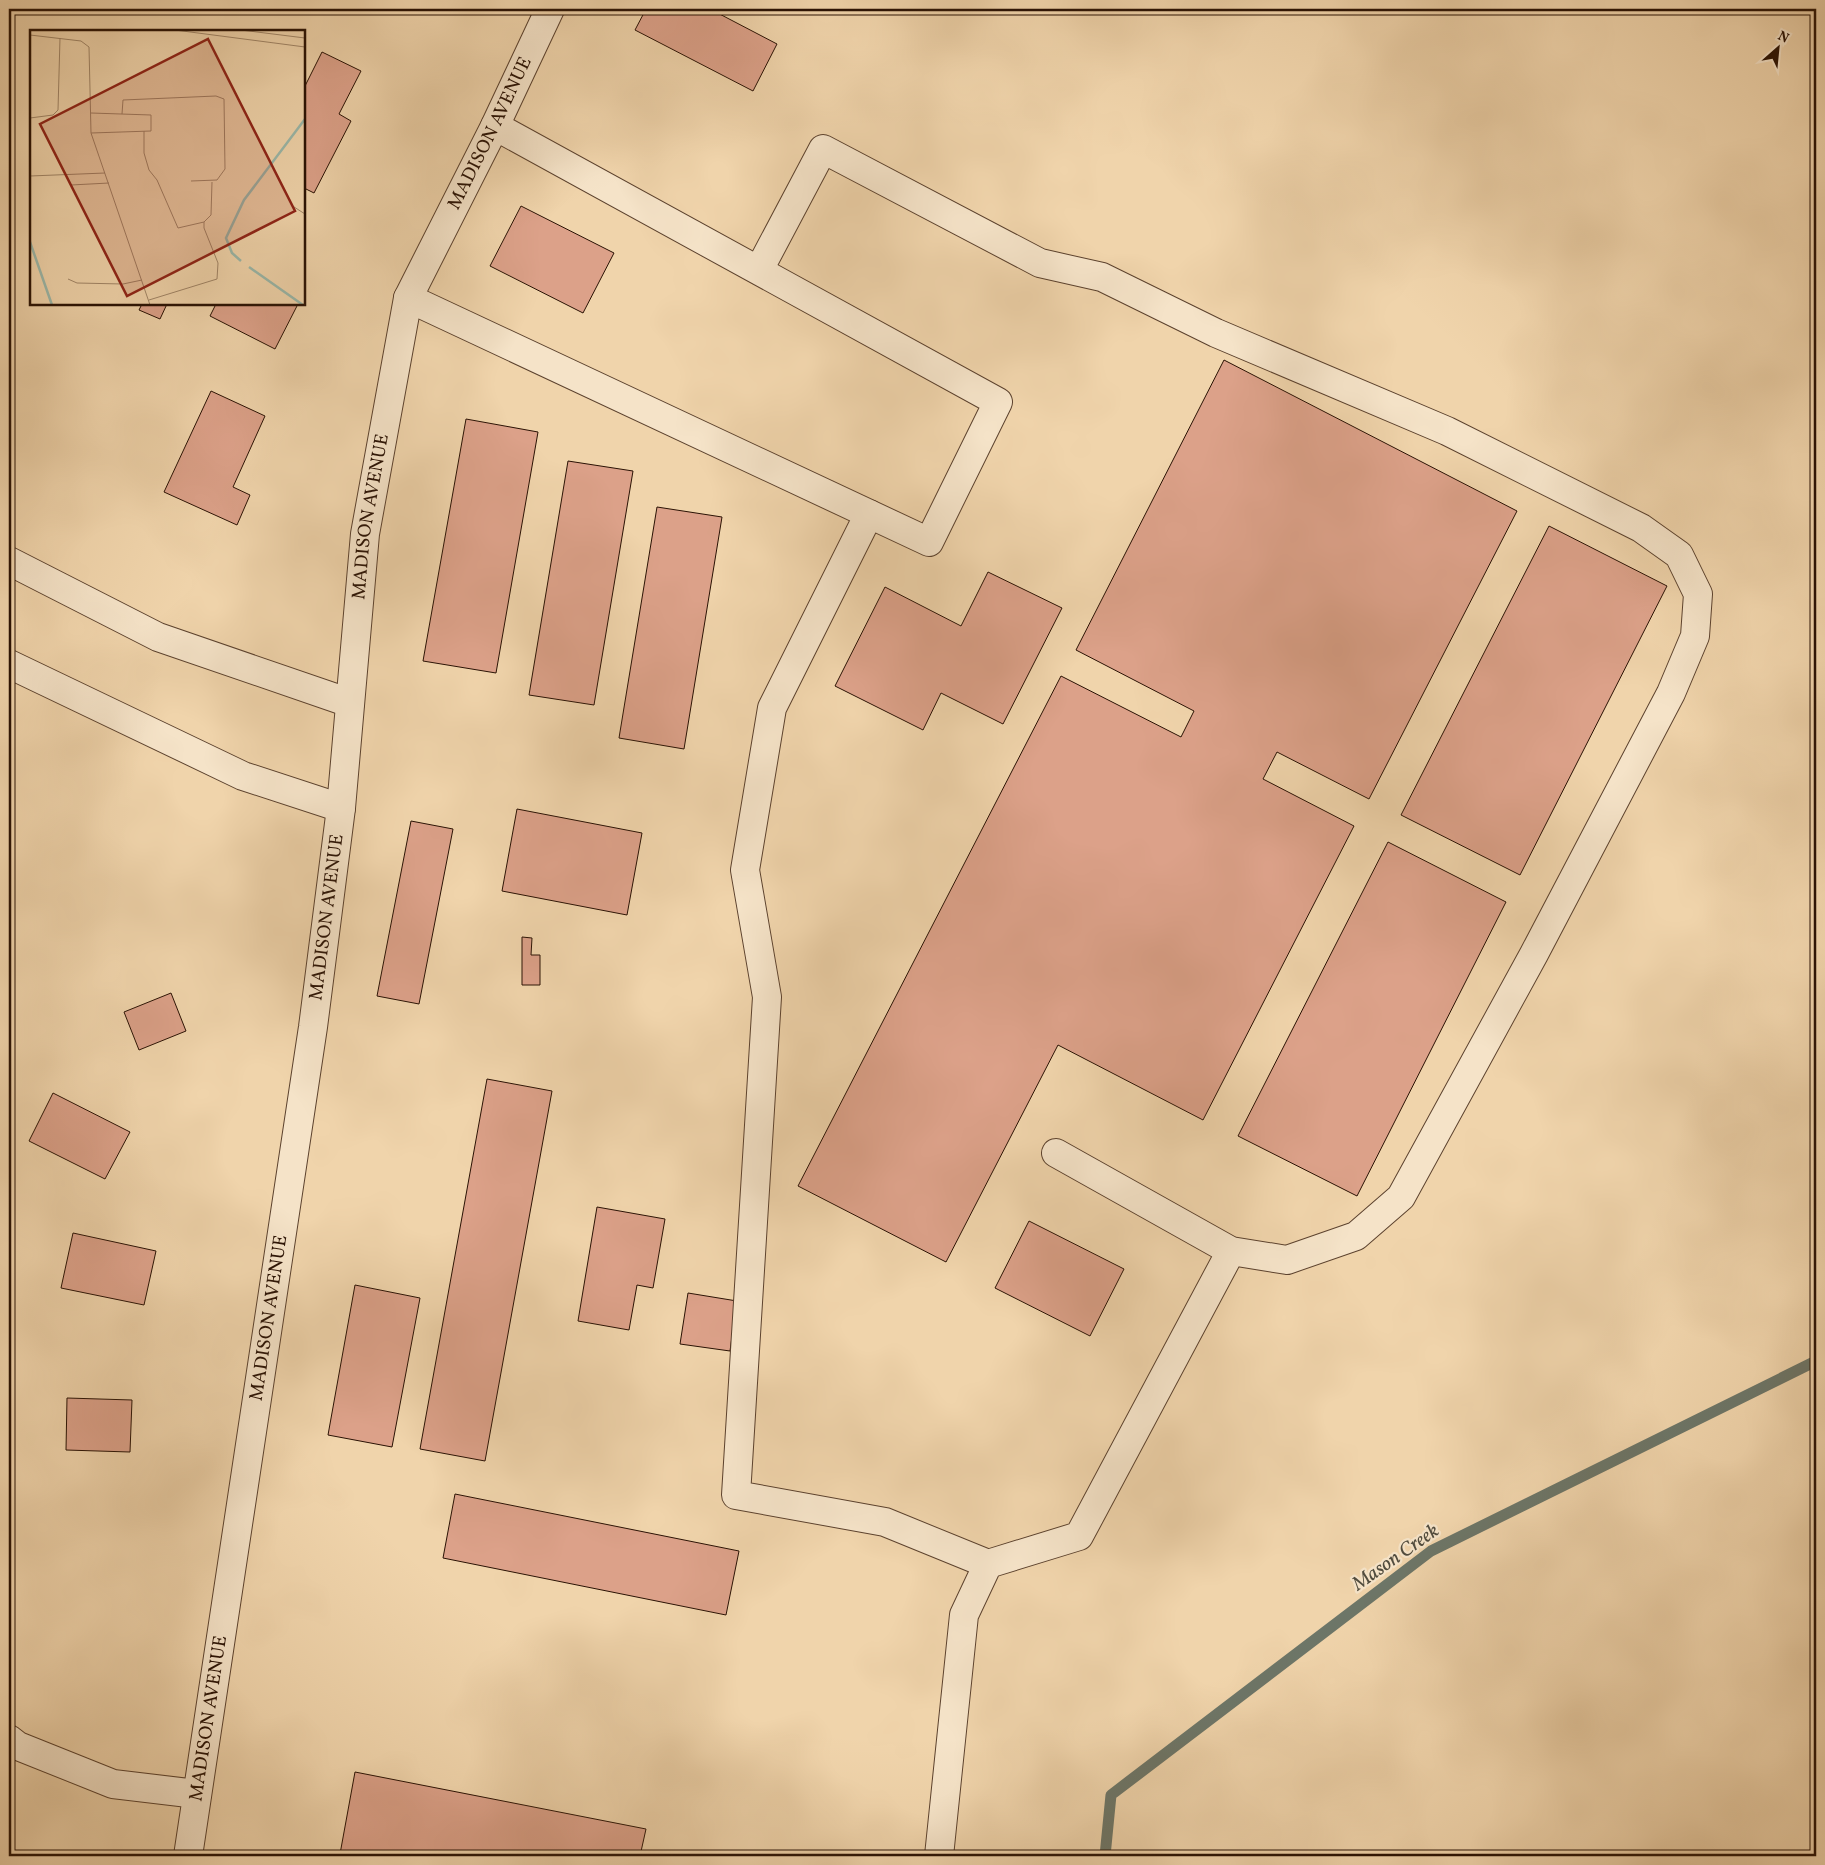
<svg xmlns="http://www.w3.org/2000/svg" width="1825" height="1865" font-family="Vollkorn,serif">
  <rect width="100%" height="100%" fill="#f0d4ab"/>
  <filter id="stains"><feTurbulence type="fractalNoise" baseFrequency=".004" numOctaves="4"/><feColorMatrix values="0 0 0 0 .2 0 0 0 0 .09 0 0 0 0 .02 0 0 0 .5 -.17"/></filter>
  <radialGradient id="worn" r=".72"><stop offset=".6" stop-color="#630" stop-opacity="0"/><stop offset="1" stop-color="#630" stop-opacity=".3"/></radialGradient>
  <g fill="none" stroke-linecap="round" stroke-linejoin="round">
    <polyline stroke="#6d7668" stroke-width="11" points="1105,1856 1111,1795 1431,1551 1816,1361"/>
  </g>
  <g fill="#dca189" stroke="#2a1204">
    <polygon points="646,9 710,9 777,44 753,91 635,30"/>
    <polygon points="322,52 361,71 339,114 351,121 314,193 304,188 304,88"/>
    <polygon points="521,206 614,253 583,313 490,266"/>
    <polygon points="142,304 167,304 160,319 139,310"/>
    <polygon points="216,304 298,304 275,349 210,316"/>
    <polygon points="1224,360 1517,511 1369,799 1277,752 1263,779 1354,826 1203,1120 1058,1045 946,1262 798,1186 1061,676 1181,737 1194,711 1076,650"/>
    <polygon points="211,391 265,416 233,487 250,495 237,525 164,492"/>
    <polygon points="466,419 538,432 496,673 423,661"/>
    <polygon points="568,461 633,471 594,705 529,695"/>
    <polygon points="657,507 722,517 684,749 619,738"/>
    <polygon points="1549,526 1667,586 1520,875 1401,815"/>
    <polygon points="988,572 1062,608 1003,724 941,693 923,730 835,686 885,587 961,626"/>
    <polygon points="517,809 642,833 627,915 502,891"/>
    <polygon points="411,821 453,829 419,1004 377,996"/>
    <polygon points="1388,842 1506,902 1357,1196 1238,1136"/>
    <polygon points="522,937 532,938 531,955 540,955 540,985 522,985"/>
    <polygon points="171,993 186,1031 139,1050 124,1012"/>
    <polygon points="487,1079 552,1091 485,1461 420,1449"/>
    <polygon points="53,1093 130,1132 105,1179 29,1141"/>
    <polygon points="597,1207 665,1219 653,1288 637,1285 629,1330 578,1321"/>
    <polygon points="1029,1221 1124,1269 1090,1336 995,1288"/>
    <polygon points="73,1233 156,1251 144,1305 61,1288"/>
    <polygon points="355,1285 420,1298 392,1447 328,1435"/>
    <polygon points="688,1293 737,1301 730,1351 680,1344"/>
    <polygon points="67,1398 132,1400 130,1452 66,1450"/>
    <polygon points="455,1494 739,1551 726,1615 443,1558"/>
    <polygon points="355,1772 646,1829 640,1856 352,1856 340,1854"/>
  </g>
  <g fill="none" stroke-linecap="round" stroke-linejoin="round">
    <g stroke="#5c422e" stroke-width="30">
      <g id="minor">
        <polyline points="759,270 823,149 1040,263 1102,277 1216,333 1447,431 1641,528 1679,555 1698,594 1695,636 1671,693 1534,954 1401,1197 1356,1236 1287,1260 1231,1251 1056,1153"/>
        <polyline points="408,298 929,542 998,402 495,126"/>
        <polyline points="869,514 772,708 745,870 767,997 736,1495 885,1522 988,1564"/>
        <polyline points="9,561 158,637 350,703"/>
        <polyline points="9,664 243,776 341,808"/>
        <polyline points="9,1739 18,1746 113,1784 197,1794"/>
        <path id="s1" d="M188,1856l125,-829 28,-219 24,-274 43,-236 87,-172 55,-117"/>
        <polyline points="939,1856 964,1615 988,1564 1079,1536 1231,1251"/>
      </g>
    </g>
    <use href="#minor" stroke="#f5e3c8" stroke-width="28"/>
  </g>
  <g text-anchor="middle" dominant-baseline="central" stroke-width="4.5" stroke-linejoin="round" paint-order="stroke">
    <g font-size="19" fill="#2a1204" stroke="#f5e3c8">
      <text stroke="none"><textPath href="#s1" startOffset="1758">MADISON AVENUE</textPath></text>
      <text stroke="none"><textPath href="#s1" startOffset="1352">MADISON AVENUE</textPath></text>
      <text stroke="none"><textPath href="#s1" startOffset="949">MADISON AVENUE</textPath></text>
      <text stroke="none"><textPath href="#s1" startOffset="544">MADISON AVENUE</textPath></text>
      <text stroke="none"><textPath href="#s1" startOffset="139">MADISON AVENUE</textPath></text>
    </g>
    <g font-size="20" font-style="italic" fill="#514c3e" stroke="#f5e3c8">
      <text transform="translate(1396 1558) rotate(-35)">Mason Creek</text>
    </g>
  </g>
  <g transform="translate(30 30)">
    <rect width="275" height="275" fill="#f0d4ab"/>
    <path fill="none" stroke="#9ab8aa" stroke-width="2.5" d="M0,212l22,63M211,231l-9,-8 -6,-15 18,-38 61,-81M219,237l54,38"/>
    <path fill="none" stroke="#a18668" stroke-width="1" d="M145,0l130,17M211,0l64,8M0,5l51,6 8,6 2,86 59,172M61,83l60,2v16l-60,2M92,84l1,-14 93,-4 8,3 1,70 -8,11 -26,1M0,88l23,-3 5,-5 2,-72M114,101v22l5,17 8,10 21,48 26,-6M0,146l75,-3M41,155l38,-2M261,175l14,9M38,249l9,4 46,1 19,-4M119,270l68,-21 1,-16 -14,-35v-6l7,-7 1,-33"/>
    <path fill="#8f2418" fill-opacity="0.15" stroke="#8f2418" stroke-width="2.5" d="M178,9l87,172 -168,85 -87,-172z"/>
    <rect width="275" height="275" fill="none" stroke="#2a1204" stroke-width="2.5"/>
  </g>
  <rect width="1825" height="1865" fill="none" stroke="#f0d4ab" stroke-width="30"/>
  <rect x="10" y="10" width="1805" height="1845" fill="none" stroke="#2a1204" stroke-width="2.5"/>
  <rect x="15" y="15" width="1795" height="1835" fill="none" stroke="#2a1204"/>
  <g transform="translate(1778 48) rotate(27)" stroke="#f5e3c8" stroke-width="4" paint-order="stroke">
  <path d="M0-4L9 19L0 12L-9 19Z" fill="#2a1204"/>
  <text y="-8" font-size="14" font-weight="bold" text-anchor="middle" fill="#2a1204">N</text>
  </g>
  <rect width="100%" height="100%" filter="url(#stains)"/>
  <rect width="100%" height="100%" fill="url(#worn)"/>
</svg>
